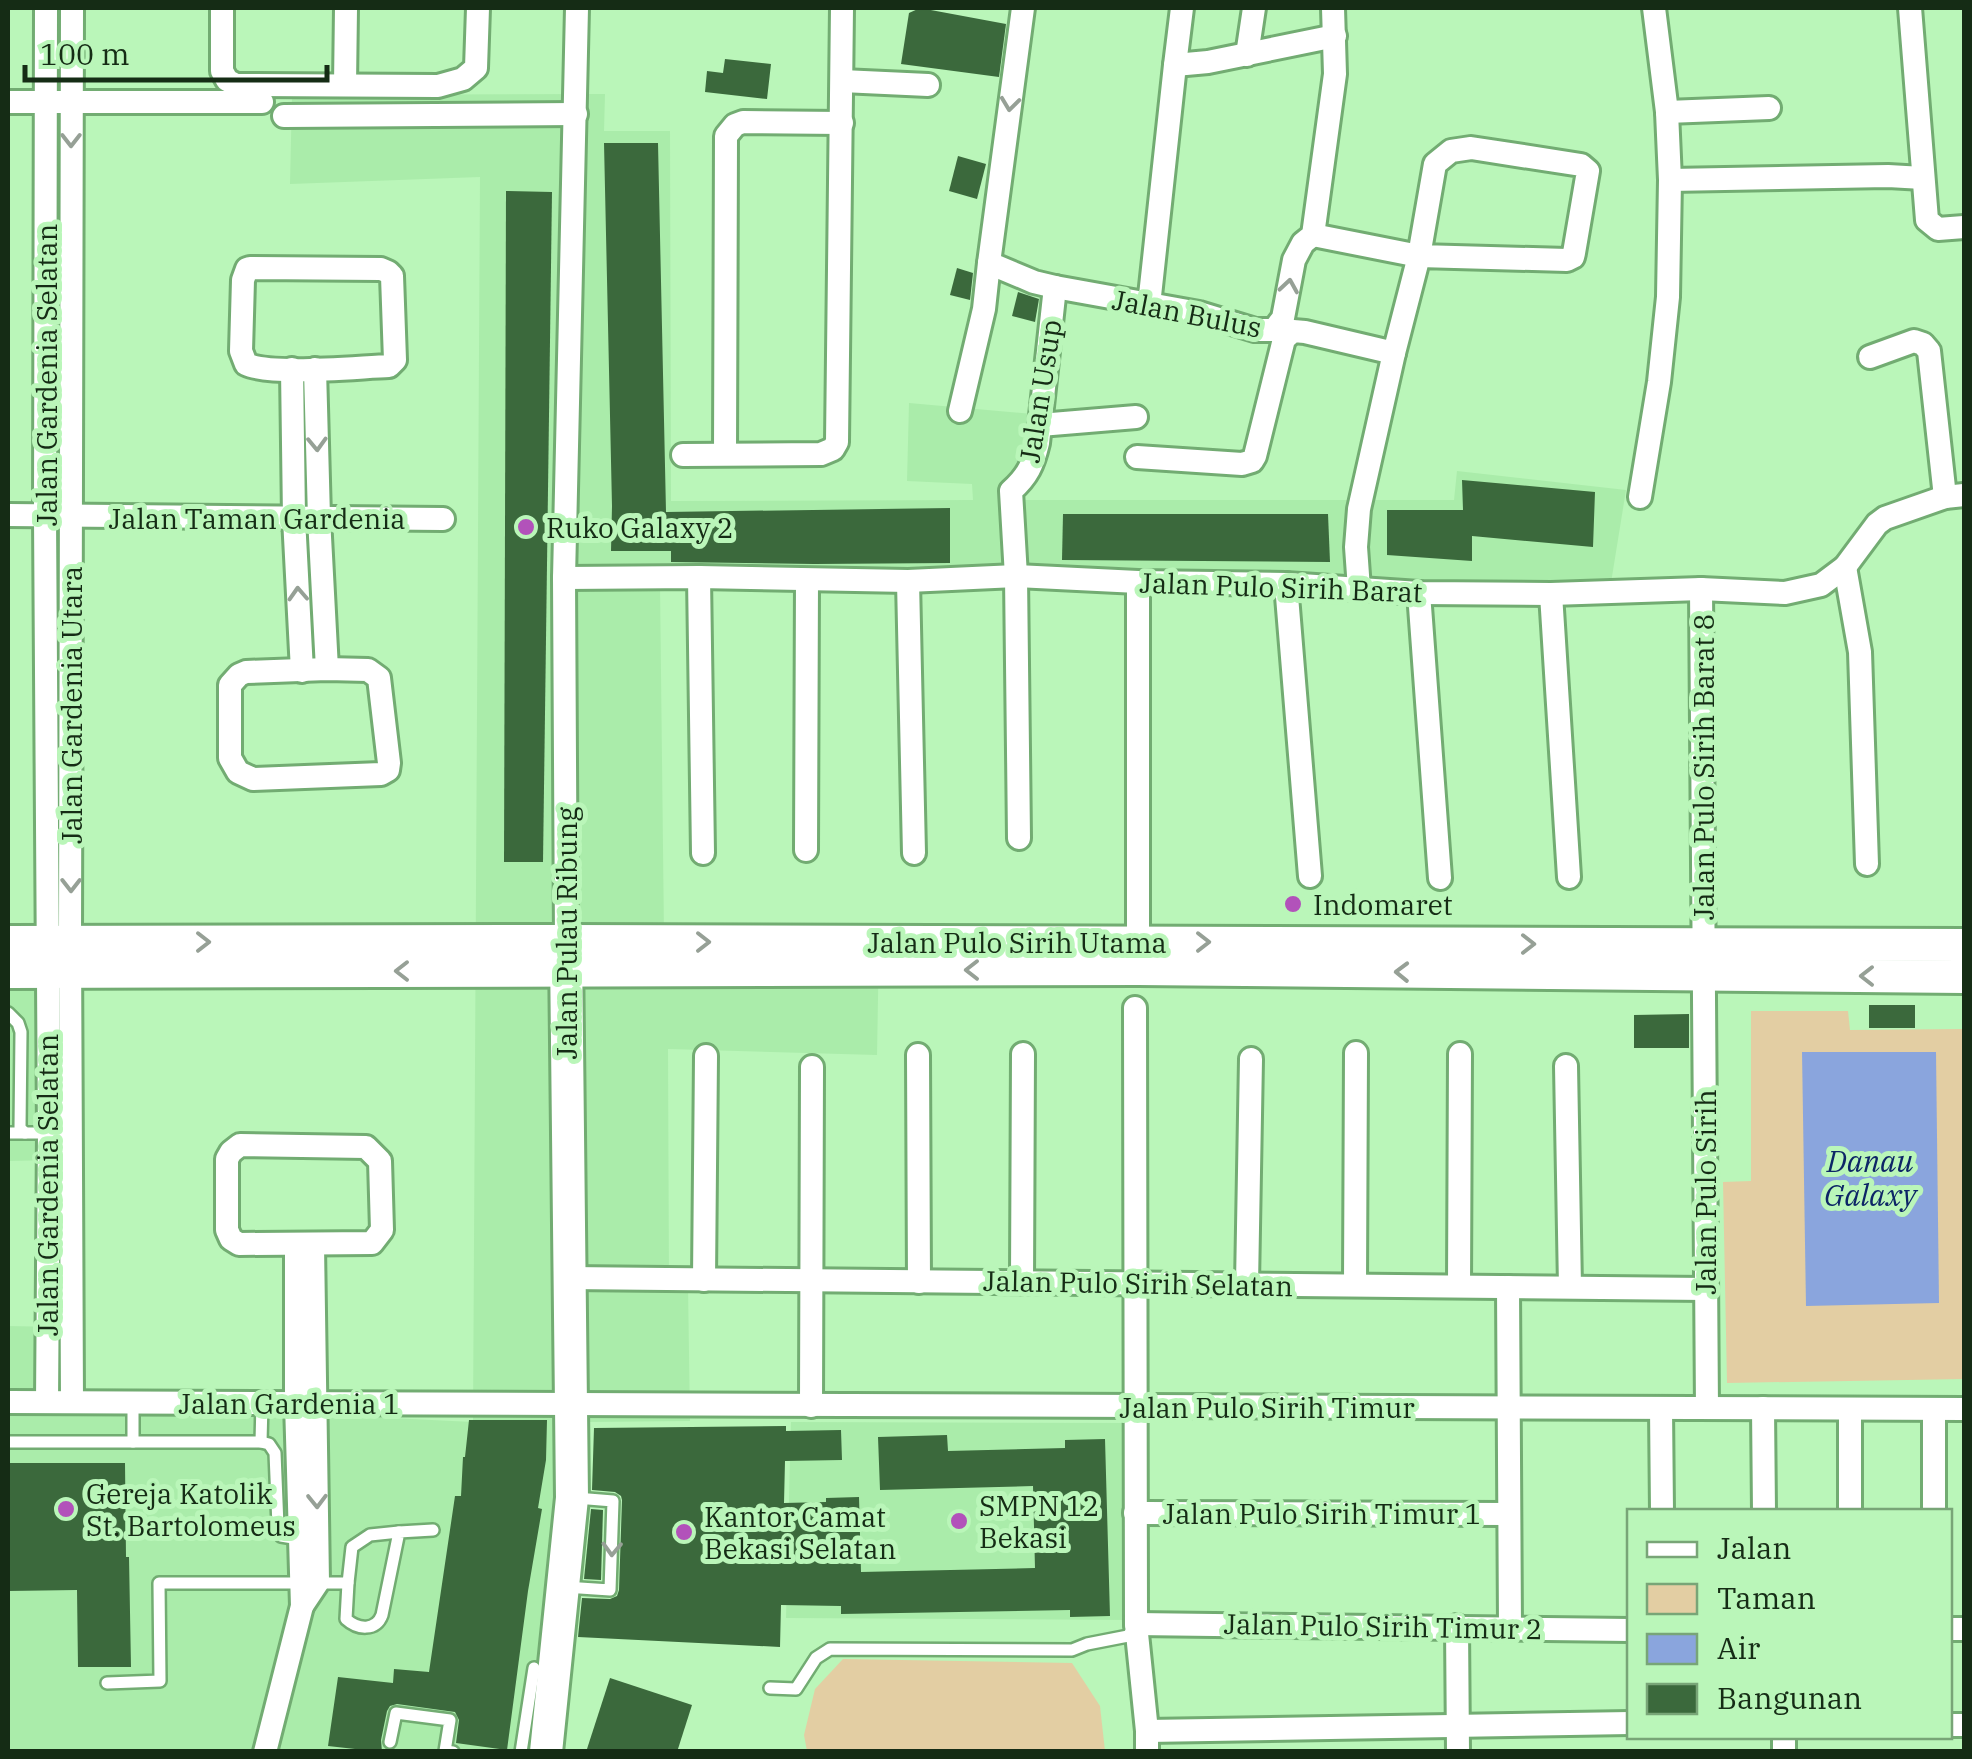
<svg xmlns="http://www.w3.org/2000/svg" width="1972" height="1759" font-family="'IBM Plex Serif',serif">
  <rect width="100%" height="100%" fill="#baf6b9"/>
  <g fill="#aaecaa">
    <polygon points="605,94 604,131 670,131 671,501 973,500 972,484 907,481 909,403 1033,414 1028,460 1019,473 1007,477 1008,500 1454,500 1457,471 1626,490 1610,589 660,585 664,935 879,942 877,1055 668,1049 669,1286 688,1286 690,1421 586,1422 552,1751 8,1752 8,1326 57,1327 53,1402 473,1422 480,177 290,184 292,95"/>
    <polygon points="8,964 46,964 53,1160 8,1161"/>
    <polygon points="791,1422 1130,1423 1129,1620 786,1618"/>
  </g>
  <g fill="#e3cea3">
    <polygon points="1751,1011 1848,1011 1850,1030 1962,1029 1964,1379 1727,1383 1723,1182 1751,1181"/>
    <polygon points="843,1659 1072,1663 1100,1706 1105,1751 807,1751 804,1735 815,1689"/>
  </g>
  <polygon fill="#8aa5dd" points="1802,1052 1936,1052 1939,1303 1806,1306"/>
  <g fill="#3b693c">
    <polygon points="920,8 1006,24 999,77 901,64 909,13"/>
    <polygon points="725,59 771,64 767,99 705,92 707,71 723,73"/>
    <polygon points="604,143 658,143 666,512 950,508 950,563 814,564 671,562 671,551 611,551 612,506"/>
    <polygon points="958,156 986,164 977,199 949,191"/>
    <polygon points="506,191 552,192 543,862 504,862"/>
    <polygon points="957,268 973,273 970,300 950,295"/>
    <polygon points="1018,292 1039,299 1035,322 1012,316"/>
    <polygon points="1462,480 1595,492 1593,547 1472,536 1472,561 1387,555 1387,510 1463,510"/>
    <polygon points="1063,514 1328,514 1330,562 1062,560"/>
    <rect x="1869" y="1005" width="46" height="23"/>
    <polygon points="1689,1014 1689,1048 1634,1048 1634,1015"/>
    <polygon points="469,1420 547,1420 546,1460 538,1508 542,1509 528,1591 507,1750 456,1743 459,1720 455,1712 397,1704 390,1706 387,1711 381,1740 382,1752 328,1746 338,1677 393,1683 394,1669 429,1672 455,1496 461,1496 463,1457 465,1457"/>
    <polygon points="786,1426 786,1431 841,1430 842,1460 785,1461 784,1503 826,1502 826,1498 859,1497 861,1572 1035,1568 1033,1486 880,1490 878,1437 947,1435 948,1451 1065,1448 1065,1440 1105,1439 1110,1616 1070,1617 1070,1610 841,1614 841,1606 781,1605 780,1647 578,1637 582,1598 610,1599 617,1596 619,1590 622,1500 621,1496 615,1492 592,1490 594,1428"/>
    <polygon points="8,1463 125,1463 126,1557 129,1557 131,1667 78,1667 77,1590 8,1591"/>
    <polygon points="591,1509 603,1510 601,1580 584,1579"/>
    <polygon points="610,1678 692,1705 677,1752 586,1752"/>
  </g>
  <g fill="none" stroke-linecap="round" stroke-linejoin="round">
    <g stroke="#72ac72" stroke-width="16">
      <g id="lane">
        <polyline points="8,1013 18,1023 21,1032 20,1128 25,1133"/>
        <polyline points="8,1133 49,1133"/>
        <polyline points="133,1402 133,1442"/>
        <polyline points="8,1442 261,1442 269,1444 275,1453 278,1526 281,1536 299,1539"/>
        <polyline points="261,1442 262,1403"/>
        <polyline points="348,1583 352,1547 370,1535 399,1532"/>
        <polyline points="565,1587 610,1590 613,1501 576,1498"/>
        <path d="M107,1683l53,-2 -1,-98h189l-2,36c12,11 30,12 36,-4l17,-83 34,-2"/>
        <polyline points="770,1688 796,1689 816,1658 830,1649 1072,1650 1087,1644 1128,1636 1134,1627"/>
        <polyline points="390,1742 396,1713 450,1720 445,1751 453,1752"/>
        <polyline points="521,1752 534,1668"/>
      </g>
    </g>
    <g stroke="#72ac72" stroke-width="28">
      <g id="street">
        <polyline points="46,8 45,516 49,1133 47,1402"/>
        <polyline points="72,8 70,941 72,1402"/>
        <polyline points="222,8 222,71 227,80 236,85 438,86 463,79 476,68 478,8"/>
        <polyline points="1023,8 989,263 1034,282 1055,287 1199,313 1255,330 1274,330 1283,318 1294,260 1303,243 1313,235 1335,74 1333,8"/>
        <polyline points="1910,8 1927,220 1938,229 1964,227"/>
        <polyline points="1247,55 1254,8"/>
        <polyline points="1175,65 1182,8"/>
        <polyline points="842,81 928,85"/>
        <polyline points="345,85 346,8"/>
        <polyline points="8,102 262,102"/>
        <polyline points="1667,112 1769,108"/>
        <polyline points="284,116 576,114"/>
        <polyline points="1670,180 1888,176 1923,178"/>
        <polyline points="1313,235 1419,256 1567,260 1573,257 1574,253 1588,171 1581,165 1471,148 1451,151 1435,164 1419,256 1394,353 1359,509 1356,547 1359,589"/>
        <path d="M250,268l131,1 7,3 4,4 3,84 -6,6c-31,1 -118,10 -143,-2l-5,-13 2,-71 4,-11z"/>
        <polyline points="1149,305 1175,65 1208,62 1335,36"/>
        <polyline points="1870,357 1914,341 1923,344 1929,351 1945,497"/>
        <polyline points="292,369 294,518 302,671"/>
        <polyline points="315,369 319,518 327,669"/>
        <polyline points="960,411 984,309 989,263"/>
        <polyline points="1040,425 1136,417"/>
        <polyline points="725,454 726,136 735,125 743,122 842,123"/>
        <polyline points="683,455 821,454 833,449 837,442 842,8"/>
        <polyline points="1137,457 1242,464 1252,461 1255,456 1284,339 1293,331 1305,332 1394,353"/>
        <polyline points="1640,497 1659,382 1668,297 1670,180 1667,112 1654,8"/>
        <polyline points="8,515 443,519"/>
        <polyline points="1845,567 1860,652 1867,864"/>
        <polyline points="699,577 703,853"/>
        <polyline points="564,578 699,577 908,581 1016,576 1138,582 1286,584 1419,593 1551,594 1701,589 1785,593 1821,585 1845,567 1877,524 1885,518 1945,497 1964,495"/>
        <polyline points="908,581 914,853"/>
        <polyline points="1286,584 1310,876"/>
        <polyline points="1701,589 1707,1408"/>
        <polyline points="1419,593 1440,878"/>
        <polyline points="1551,594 1569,877"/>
        <polygon points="327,669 368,670 379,678 389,763 388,770 381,774 253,779 238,772 230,758 230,685 239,675 246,672"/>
        <path d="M1019,838l-3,-262 -5,-85c17,-15 22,-27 27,-48l17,-156"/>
        <polyline points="806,850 807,580"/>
        <polyline points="566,941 564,578 577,8"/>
        <polyline points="1138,955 1138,582"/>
        <polyline points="1135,1008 1136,1624 1147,1731 1147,1752"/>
        <polyline points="918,1055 919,1282"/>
        <polyline points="1566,1066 1570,1287"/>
        <polygon points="240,1145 366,1147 380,1161 382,1230 372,1243 239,1244 231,1239 227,1230 227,1159 231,1152"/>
        <polyline points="296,1245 296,1403 302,1606 318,1582 313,1245"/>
        <polyline points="569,1278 1706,1289"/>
        <polyline points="704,1280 706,1056"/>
        <polyline points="1022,1282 1023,1054"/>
        <polyline points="1247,1284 1251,1059"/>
        <polyline points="1355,1285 1356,1053"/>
        <polyline points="1459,1286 1460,1054"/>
        <polyline points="1508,1287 1510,1627"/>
        <polyline points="8,1402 1964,1409"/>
        <polyline points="811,1406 812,1067"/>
        <polyline points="1661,1408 1662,1512"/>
        <polyline points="1763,1408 1764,1512"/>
        <polyline points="1850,1409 1850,1512"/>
        <polyline points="1934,1409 1934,1512"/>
        <polyline points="1135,1513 1509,1514"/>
        <polyline points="1136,1624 1630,1630"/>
        <polyline points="1457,1626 1458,1752"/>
        <polyline points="1950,1629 1964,1629"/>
        <polyline points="1950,1725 1964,1725"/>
        <polyline points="1147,1731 1630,1723"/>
        <polyline points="1784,1736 1784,1752"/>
        <polyline points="265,1752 302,1606"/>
      </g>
    </g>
    <g stroke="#72ac72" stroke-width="38">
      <g id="secondary">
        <polyline points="8,942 566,941 1964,945"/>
        <polyline points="8,972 1138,969 1964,977"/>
        <polyline points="546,1752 572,1498 566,950"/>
      </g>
    </g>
    <use href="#lane" stroke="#fff" stroke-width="11"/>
    <use href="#street" stroke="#fff" stroke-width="22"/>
    <use href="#secondary" stroke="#fff" stroke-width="32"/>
  </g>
  <defs><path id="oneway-chevron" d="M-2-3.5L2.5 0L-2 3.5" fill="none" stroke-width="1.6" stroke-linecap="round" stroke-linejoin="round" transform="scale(2.5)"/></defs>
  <g stroke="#96a096">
    <use href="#oneway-chevron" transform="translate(1010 104) rotate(97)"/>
    <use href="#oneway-chevron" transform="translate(71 140) rotate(90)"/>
    <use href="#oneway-chevron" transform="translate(1289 286) rotate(-81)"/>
    <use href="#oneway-chevron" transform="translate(317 444) rotate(88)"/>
    <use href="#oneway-chevron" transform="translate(298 594) rotate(-93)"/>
    <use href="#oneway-chevron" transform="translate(71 885) rotate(90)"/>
    <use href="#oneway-chevron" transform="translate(203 942)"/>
    <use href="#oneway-chevron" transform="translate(703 942)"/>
    <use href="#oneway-chevron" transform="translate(1203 942)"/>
    <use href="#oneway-chevron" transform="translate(1528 944)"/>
    <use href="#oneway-chevron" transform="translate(972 970) rotate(180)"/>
    <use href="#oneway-chevron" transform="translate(402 971) rotate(180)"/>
    <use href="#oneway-chevron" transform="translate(1402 972) rotate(-179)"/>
    <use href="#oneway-chevron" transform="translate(1867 976) rotate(-180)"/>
    <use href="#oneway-chevron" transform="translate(317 1501) rotate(89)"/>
    <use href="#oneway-chevron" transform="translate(612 1549) rotate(92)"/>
  </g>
  <g fill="#b252ba" stroke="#baf6b9" stroke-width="4">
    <circle cx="526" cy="527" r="10"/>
    <circle cx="1293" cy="904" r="10"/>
    <circle cx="66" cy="1509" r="10"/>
    <circle cx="959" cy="1521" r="10"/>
    <circle cx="684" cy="1532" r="10"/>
  </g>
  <g text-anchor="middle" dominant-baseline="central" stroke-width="10" stroke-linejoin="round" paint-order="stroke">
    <g font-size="28" fill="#152c15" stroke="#baf6b9">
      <text transform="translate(1187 313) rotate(11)">Jalan Bulus</text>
      <text transform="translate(46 375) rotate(-90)">Jalan Gardenia Selatan</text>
      <text transform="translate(1040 391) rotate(-81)">Jalan Usup</text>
      <text x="257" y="518">Jalan Taman Gardenia</text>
      <text transform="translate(1281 587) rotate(2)">Jalan Pulo Sirih Barat</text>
      <text transform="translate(71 705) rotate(-90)">Jalan Gardenia Utara</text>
      <text transform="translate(1703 767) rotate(-90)">Jalan Pulo Sirih Barat 8</text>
      <text transform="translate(566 933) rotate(-90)">Jalan Pulau Ribung</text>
      <text x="1017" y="942">Jalan Pulo Sirih Utama</text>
      <text transform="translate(47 1185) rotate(-90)">Jalan Gardenia Selatan</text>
      <text transform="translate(1705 1192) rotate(-90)">Jalan Pulo Sirih</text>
      <text transform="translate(1138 1283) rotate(1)">Jalan Pulo Sirih Selatan</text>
      <text x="289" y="1403">Jalan Gardenia 1</text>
      <text x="1267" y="1407">Jalan Pulo Sirih Timur</text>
      <text x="1322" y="1513">Jalan Pulo Sirih Timur 1</text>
      <text transform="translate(1383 1626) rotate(1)">Jalan Pulo Sirih Timur 2</text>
    </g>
    <g font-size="28" fill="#152c15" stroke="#baf6b9" text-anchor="start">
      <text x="546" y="527">Ruko Galaxy 2</text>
      <text x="1313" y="904">Indomaret</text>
      <text x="86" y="1493">Gereja Katolik<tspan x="86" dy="32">St. Bartolomeus</tspan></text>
      <text x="979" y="1505">SMPN 12<tspan x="979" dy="32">Bekasi</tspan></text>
      <text x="704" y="1516">Kantor Camat<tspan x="704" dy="32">Bekasi Selatan</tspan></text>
    </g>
    <g font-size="30" font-style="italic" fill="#0d2566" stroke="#baf6b9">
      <text x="1870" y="1160">Danau<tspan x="1870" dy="34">Galaxy</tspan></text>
    </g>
  </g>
  <rect width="1972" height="1759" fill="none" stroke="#152c15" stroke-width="20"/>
  <rect x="1627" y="1509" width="325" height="230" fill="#baf6b9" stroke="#78a577" stroke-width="2.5"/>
  <rect x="1647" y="1542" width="50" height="15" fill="#ffffff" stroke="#78a577" stroke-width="2.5"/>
  <text x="1717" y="1559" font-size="30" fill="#152c15">Jalan</text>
  <rect x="1647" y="1584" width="50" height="30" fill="#e3cea3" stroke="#78a577" stroke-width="2.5"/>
  <text x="1717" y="1609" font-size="30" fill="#152c15">Taman</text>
  <rect x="1647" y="1634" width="50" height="30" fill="#8aa5dd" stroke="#78a577" stroke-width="2.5"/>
  <text x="1717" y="1659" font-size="30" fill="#152c15">Air</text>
  <rect x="1647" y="1684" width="50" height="30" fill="#3b693c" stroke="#78a577" stroke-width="2.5"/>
  <text x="1717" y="1709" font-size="30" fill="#152c15">Bangunan</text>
  <path d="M25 65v15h302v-15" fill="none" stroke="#152c15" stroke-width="5"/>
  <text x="40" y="65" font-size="30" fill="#152c15" stroke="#baf6b9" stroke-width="8" paint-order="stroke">100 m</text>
</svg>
